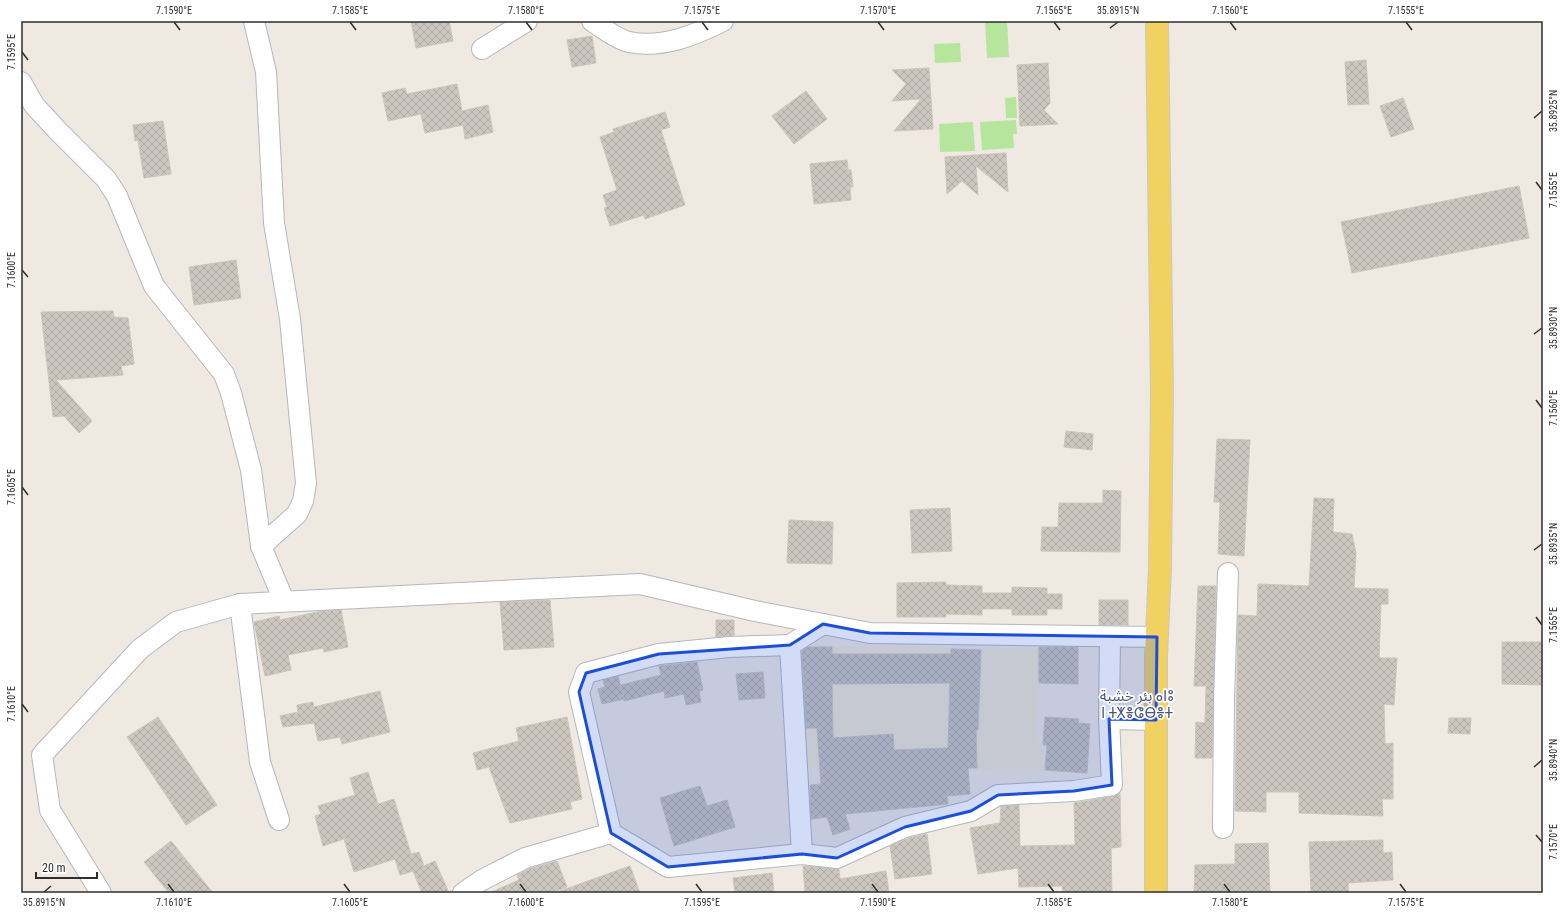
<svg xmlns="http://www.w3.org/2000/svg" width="1564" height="914" font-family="'Roboto Condensed','Noto Sans Arabic','Noto Sans Tifinagh',sans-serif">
  <defs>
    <pattern id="building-cross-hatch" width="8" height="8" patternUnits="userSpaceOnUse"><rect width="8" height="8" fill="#cbc7bf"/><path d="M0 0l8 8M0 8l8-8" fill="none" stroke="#afaba4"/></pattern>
  </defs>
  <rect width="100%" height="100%" fill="#efe9e1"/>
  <polygon fill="#f0e6d1" points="797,646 1040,649 1038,737 1041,746 1044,771 809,769"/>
  <g fill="#b6e59e">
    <polygon points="985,21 1007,21 1009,57 987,58"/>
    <polygon points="960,43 961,62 935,63 934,44"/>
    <polygon points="1016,97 1017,118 1006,118 1005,98"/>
    <polygon points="1016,120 1017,134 1013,134 1014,148 982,150 980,122"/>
    <polygon points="973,122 975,151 940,152 939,124"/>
  </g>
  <g fill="url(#building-cross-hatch)" stroke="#cbc5ba" fill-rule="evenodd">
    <polygon points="411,21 449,21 453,41 416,48"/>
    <polygon points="592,36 596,63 572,67 567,40"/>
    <polygon points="1366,60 1369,104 1348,105 1345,62"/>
    <polygon points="1048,63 1050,103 1044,110 1058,124 1020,126 1017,65"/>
    <polygon points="929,68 933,129 894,131 921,99 892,101 906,84 892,70"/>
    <polygon points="457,84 462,111 488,105 493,132 465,139 463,125 425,133 421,114 388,121 382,93 405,88 407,94"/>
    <polygon points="806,91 827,119 794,144 772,116"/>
    <polygon points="1403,98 1414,129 1391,137 1380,106"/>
    <polygon points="665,112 670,127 661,130 685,205 645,219 644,215 610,226 604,208 607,207 603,195 617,190 600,137 614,132 613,129"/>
    <polygon points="163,121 171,174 144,178 138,140 135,141 133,125"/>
    <polygon points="1006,153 1008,192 976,166 978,195 962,181 947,194 945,157"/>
    <polygon points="847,160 848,170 851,170 853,187 850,187 851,200 814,204 810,164"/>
    <polygon points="1519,186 1529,238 1352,273 1341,222"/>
    <polygon points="236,260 241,298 194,305 189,267"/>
    <polygon points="113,311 114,317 128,318 134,364 121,366 123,375 56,380 92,421 79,433 64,416 53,417 41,312"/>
    <polygon points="1066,431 1093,434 1092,450 1064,447"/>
    <polygon points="1217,439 1250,440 1244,556 1218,554 1220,502 1214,502"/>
    <polygon points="1103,490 1121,491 1120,552 1041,551 1042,527 1058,527 1059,503 1103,503"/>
    <polygon points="1314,498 1334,499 1333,532 1352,534 1356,553 1354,588 1388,589 1388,604 1381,604 1379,658 1397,658 1394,705 1384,704 1385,744 1393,743 1393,799 1382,799 1383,816 1299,813 1299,792 1266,792 1266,812 1235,811 1238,615 1257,616 1258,584 1309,586"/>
    <polygon points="950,508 952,551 912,553 910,510"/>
    <polygon points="789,520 833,522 832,564 787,563"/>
    <polygon points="946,582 946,585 982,586 982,593 1012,593 1012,587 1047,588 1047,594 1062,594 1062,609 1047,609 1047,615 1012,615 1012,609 982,609 982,615 946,614 946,617 897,617 897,583"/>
    <polygon points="1198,586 1216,586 1212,758 1195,758 1196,722 1205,723 1206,686 1194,686"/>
    <polygon points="550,600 554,647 504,650 500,602"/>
    <rect x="1099" y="600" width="29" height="25"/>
    <polygon points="341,610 348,647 324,652 323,648 288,655 291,670 265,676 254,622 279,616 280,620 322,611"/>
    <polygon points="716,620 734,620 734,635 716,637"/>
    <polygon points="1502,642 1543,642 1543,685 1502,684"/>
    <path d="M808,647h24v7h119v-5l30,1 -3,80h-2l1,38h-9l2,26 -23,2 1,8 -103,10 5,15 -17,6 -6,-18 -16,2 -1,-34 11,-1 -4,-56h-11l-4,-77zM950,683l-2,65 -54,2 -1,-16 -60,4 -1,-54z"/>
    <polygon points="1039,647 1078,647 1078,684 1039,683"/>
    <polygon points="697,662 703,690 699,691 701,702 686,705 684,694 665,698 664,691 624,701 621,685 661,675 659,666"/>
    <polygon points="763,672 765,698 739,700 736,674"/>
    <polygon points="618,676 624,699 602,704 598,689 605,687 603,680"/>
    <polygon points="380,691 390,732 342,744 340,737 318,741 314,723 283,727 280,716 298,712 297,705 313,702 314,707"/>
    <polygon points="158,717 217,805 186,825 127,737"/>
    <polygon points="567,717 582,799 570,802 572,809 510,823 489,767 477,770 473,753 519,741 516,728"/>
    <polygon points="1045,717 1079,719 1078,723 1090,724 1087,773 1045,770 1047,745 1043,745"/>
    <polygon points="1449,718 1471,718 1470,734 1448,733"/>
    <polygon points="368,772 378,804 394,799 411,854 419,852 424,866 435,861 449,893 422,893 413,871 400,875 395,859 354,872 344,839 323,846 315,816 321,814 318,806 355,795 350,778"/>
    <polygon points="700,786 707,806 727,800 735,827 674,846 660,798"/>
    <polygon points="1120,793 1121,847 1111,848 1112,893 1063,893 1062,886 1019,887 1018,868 978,874 970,828 1000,823 1001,806 1019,805 1020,846 1075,845 1074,803 1114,796"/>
    <polygon points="927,834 932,874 895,879 890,846 909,838"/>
    <polygon points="1383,840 1383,853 1392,852 1393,880 1348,883 1349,893 1311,893 1309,842"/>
    <polygon points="171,841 213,893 169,893 144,862"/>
    <polygon points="1268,843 1270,893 1194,893 1195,865 1235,864 1235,844"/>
    <polygon points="557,861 567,887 551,893 489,893 519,880 517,875 529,869"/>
    <polygon points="630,866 640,893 560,893 560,891"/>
    <polygon points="803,866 839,869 840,879 886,871 889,893 805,893"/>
    <polygon points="772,873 774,893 735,893 733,878"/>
  </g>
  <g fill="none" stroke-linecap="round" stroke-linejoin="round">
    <g stroke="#b4b7c1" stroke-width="22">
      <g id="minor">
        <polyline points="254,21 266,72 274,223 290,319 306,483 303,501 297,514 261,546 284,601"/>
        <path d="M592,21c11,7 24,18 37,21 33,7 66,-7 94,-21"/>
        <polyline points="482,49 527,21"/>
        <polyline points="21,82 34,105 57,130 106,179 117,196 154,286 224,374 231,393 251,470 261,546"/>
        <polyline points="240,604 260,762 279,820"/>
        <polyline points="1109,719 1156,720"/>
        <polyline points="1223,828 1224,700 1228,573"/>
        <polyline points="611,833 579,692 586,673 659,654 729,647 790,645"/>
        <polyline points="802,854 790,645 823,624"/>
        <polyline points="101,893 50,810 42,755 140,649 176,622 240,604 640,584 755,611 870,633 1157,637"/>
        <polyline points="463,893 482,880 525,858 611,833 668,867 802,854 837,858 905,827 971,811 998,795 1074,791 1112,785 1109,719 1110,637"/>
      </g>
    </g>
    <g stroke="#c9c9c9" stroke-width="24">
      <polyline id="major" points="1156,893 1156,657 1160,568 1162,392 1157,21"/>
    </g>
    <use href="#minor" stroke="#fff" stroke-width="20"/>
    <use href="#major" stroke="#f2d163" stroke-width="22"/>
  </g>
  <path fill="#1d4ed8" fill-opacity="0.2" stroke="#1d4ed8" stroke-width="3" stroke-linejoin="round" d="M823,624l47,9 287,4 -1,83 -47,-1 3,66 -38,6 -76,4 -27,16 -66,16 -68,31 -35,-4 -134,13 -57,-34 -32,-141 7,-19 73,-19 131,-9z"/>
  <path fill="none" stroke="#2e2e2e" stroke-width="1.5" d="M174,22l6,8M350,22l6,8M526,22l6,8M702,22l6,8M878,22l6,8M1054,22l6,8M1230,22l6,8M1406,22l6,8M1110,28l8,-6M22,52l6,8M1534,118l8,-7M1536,182l6,8M22,270l6,7M1534,334l8,-6M1536,400l6,8M22,487l6,8M1534,550l8,-6M1536,617l6,8M22,704l6,8M1534,767l8,-7M1536,835l6,7M168,884l6,8M344,884l6,8M520,884l6,8M696,884l6,8M872,884l6,8M1048,884l6,8M1224,884l6,8M1400,884l6,8M44,892l7,-6"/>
  <g text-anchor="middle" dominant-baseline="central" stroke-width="3.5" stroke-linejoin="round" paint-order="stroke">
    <g font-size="15" fill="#4d5680" stroke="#fff">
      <text x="1137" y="696">بئر خشبة ⴰⵏⵓ<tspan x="1137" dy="17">ⵏ ⵜⵅⴻⵛⴱⴻⵜ</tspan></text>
    </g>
  </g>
  <rect width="1564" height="914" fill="none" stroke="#ffffff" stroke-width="44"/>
  <path d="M36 872v6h61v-6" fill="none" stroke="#2e2e2e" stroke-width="2"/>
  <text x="42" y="872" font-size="12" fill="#2e2e2e" stroke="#ffffff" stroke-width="3" paint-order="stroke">20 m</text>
  <rect x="22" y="22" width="1520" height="870" fill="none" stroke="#2e2e2e" stroke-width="1.5"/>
  <g font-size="10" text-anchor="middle" fill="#2e2e2e">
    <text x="174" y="14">7.1590°E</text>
    <text x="350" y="14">7.1585°E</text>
    <text x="526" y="14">7.1580°E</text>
    <text x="702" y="14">7.1575°E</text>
    <text x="878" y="14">7.1570°E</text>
    <text x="1054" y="14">7.1565°E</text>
    <text x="1118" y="14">35.8915°N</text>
    <text x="1230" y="14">7.1560°E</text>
    <text x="1406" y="14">7.1555°E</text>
    <text transform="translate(11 52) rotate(-90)" y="4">7.1595°E</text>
    <text transform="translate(1553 111) rotate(-90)" y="4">35.8925°N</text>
    <text transform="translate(1553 190) rotate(-90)" y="4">7.1555°E</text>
    <text transform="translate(11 270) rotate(-90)" y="4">7.1600°E</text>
    <text transform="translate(1553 328) rotate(-90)" y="4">35.8930°N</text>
    <text transform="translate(1553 408) rotate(-90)" y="4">7.1560°E</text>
    <text transform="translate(11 487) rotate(-90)" y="4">7.1605°E</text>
    <text transform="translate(1553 544) rotate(-90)" y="4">35.8935°N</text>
    <text transform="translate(1553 625) rotate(-90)" y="4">7.1565°E</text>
    <text transform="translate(11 704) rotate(-90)" y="4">7.1610°E</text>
    <text transform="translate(1553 760) rotate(-90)" y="4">35.8940°N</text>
    <text transform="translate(1553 842) rotate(-90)" y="4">7.1570°E</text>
    <text x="44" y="906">35.8915°N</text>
    <text x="174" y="906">7.1610°E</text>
    <text x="350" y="906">7.1605°E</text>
    <text x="526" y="906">7.1600°E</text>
    <text x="702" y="906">7.1595°E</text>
    <text x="878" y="906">7.1590°E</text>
    <text x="1054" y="906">7.1585°E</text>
    <text x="1230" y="906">7.1580°E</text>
    <text x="1406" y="906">7.1575°E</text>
  </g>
</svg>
